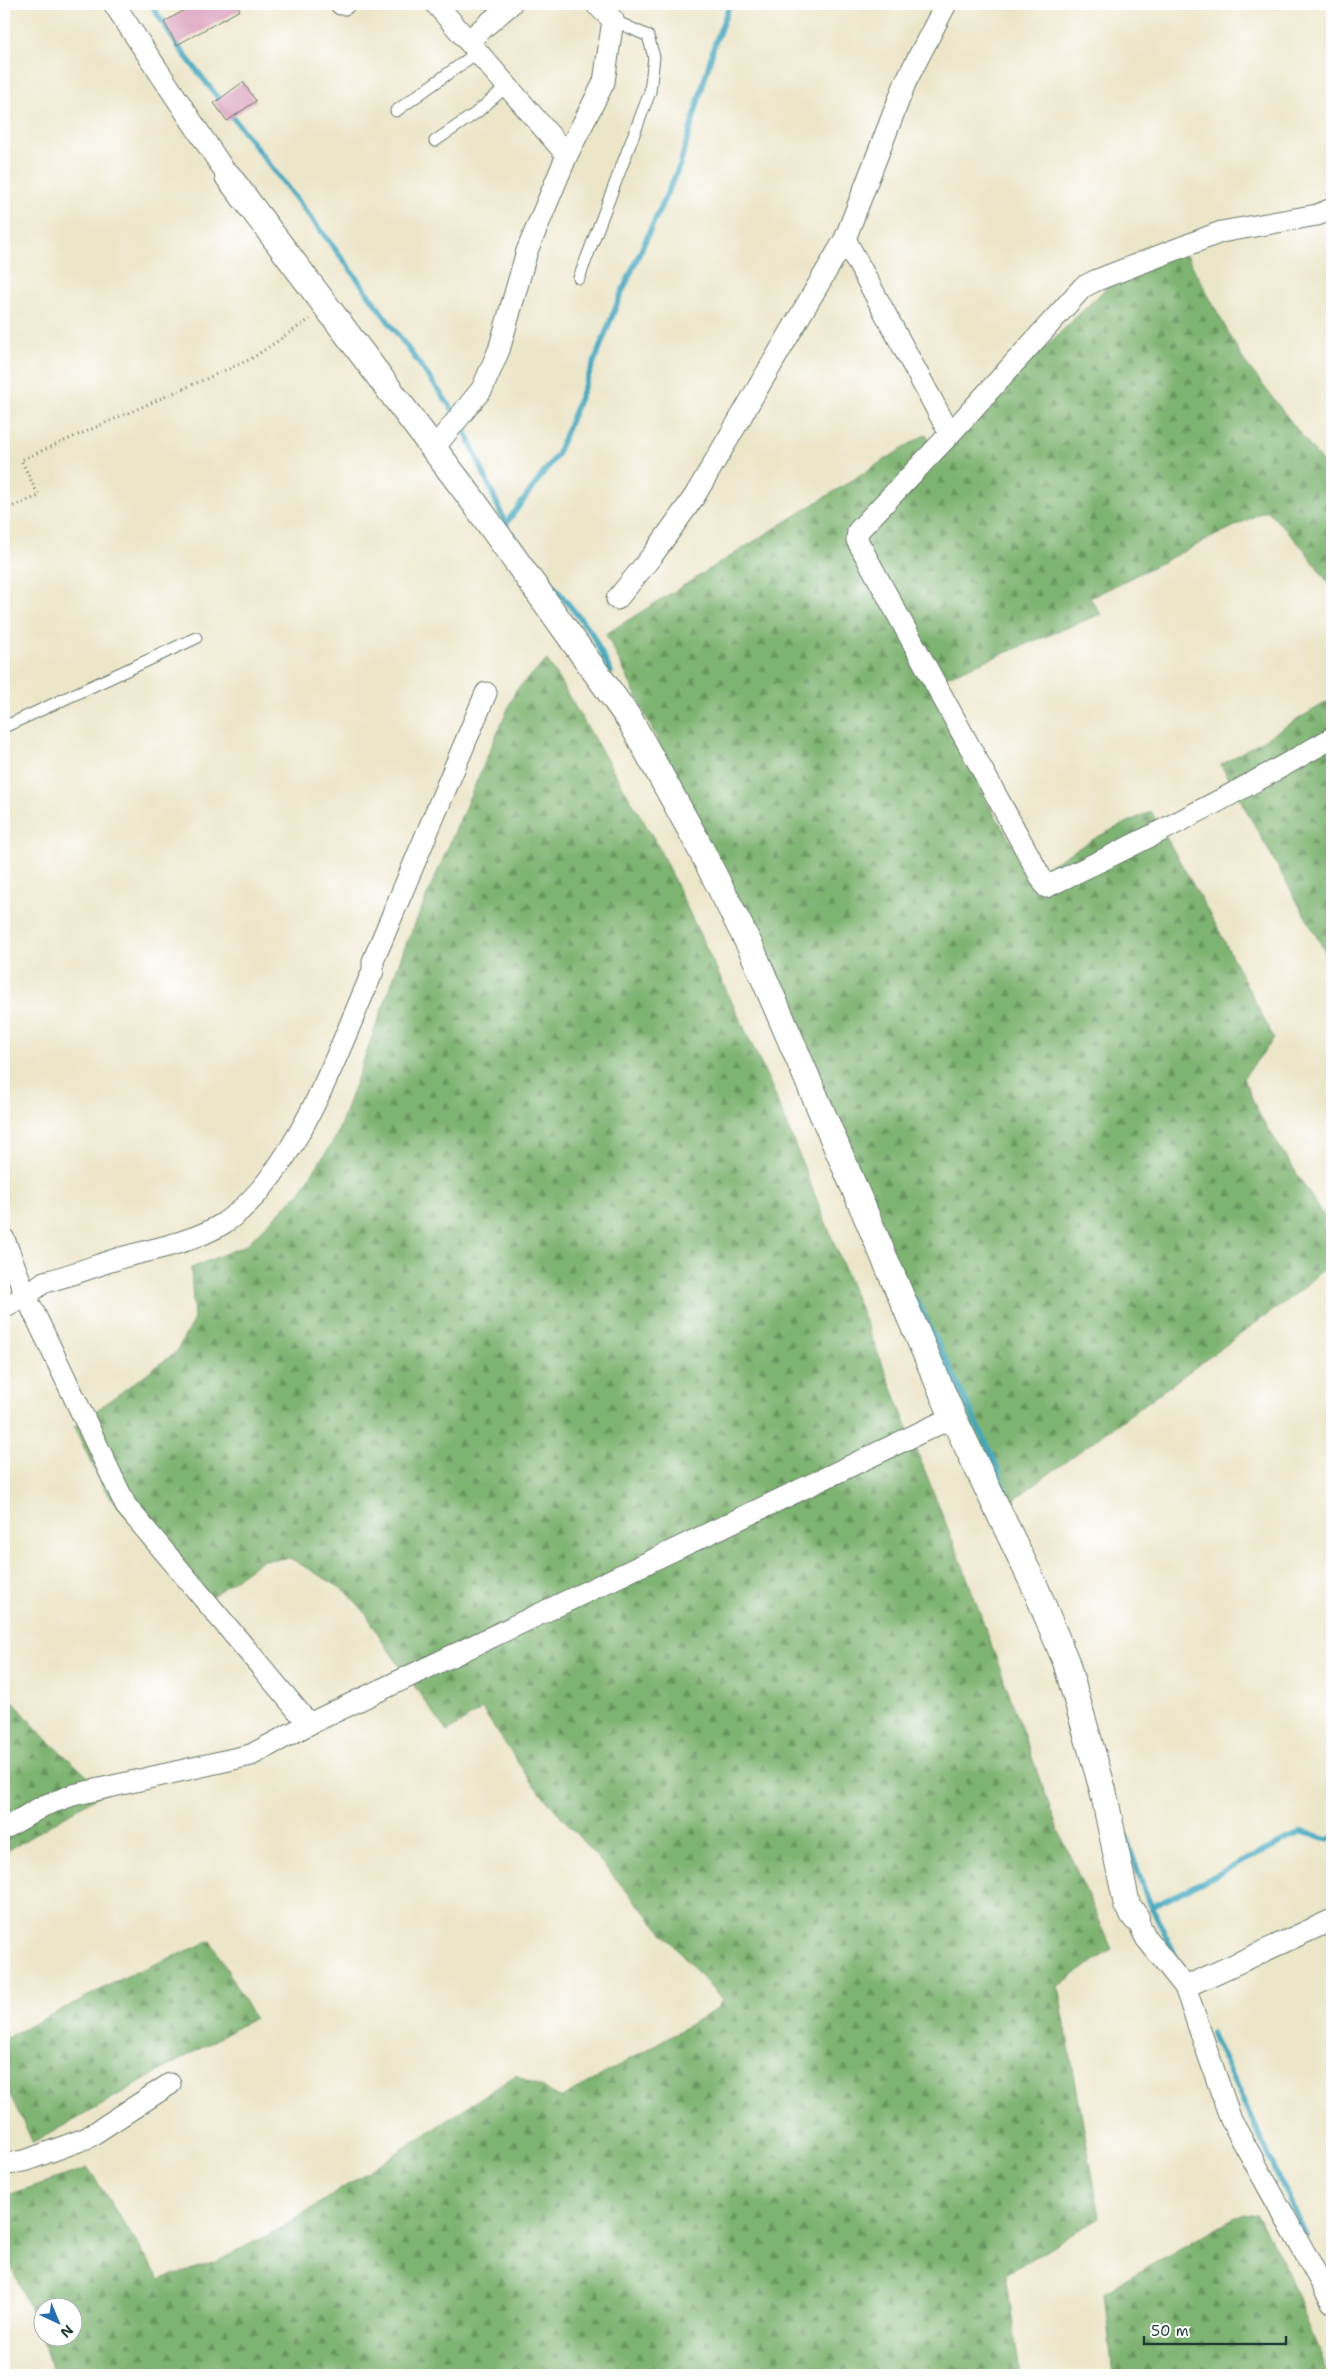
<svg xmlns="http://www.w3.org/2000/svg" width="1336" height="2379" font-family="'Shantell Sans',sans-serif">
  <defs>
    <pattern id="forest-firs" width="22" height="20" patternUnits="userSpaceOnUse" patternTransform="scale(1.25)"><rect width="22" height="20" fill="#7eb471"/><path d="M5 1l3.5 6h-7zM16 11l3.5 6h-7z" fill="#67945e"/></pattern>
  </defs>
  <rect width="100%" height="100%" fill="#fff"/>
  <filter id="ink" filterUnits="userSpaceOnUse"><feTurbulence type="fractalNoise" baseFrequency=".02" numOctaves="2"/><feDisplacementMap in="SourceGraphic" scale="10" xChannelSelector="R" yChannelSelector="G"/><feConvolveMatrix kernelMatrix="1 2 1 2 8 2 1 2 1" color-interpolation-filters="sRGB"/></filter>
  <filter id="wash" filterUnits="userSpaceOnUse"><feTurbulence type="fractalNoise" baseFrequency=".0096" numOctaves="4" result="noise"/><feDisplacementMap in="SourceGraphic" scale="20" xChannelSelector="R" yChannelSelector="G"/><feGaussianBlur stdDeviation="1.12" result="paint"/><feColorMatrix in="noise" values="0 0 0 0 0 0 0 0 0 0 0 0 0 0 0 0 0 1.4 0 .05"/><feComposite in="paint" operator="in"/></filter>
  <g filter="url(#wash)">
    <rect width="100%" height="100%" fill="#ece6c9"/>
    <g fill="url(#forest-firs)" stroke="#4e7852" fill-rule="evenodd">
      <path d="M1187,256l55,102 90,117v113l-28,-39 -37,-39 -177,88 11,16 -168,68 55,122 44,72 67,-40 52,-25 66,116 57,112 -31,39 17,38 72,113v31l-31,30 -295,215c-135,-290 -258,-585 -400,-871l320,-200 16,24 51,-60 142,-138z"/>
      <path d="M547,660l109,182 115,243 193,484 93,258 55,122 -54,37 42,231 -94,57 14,101h-967l-14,-47 -29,-64 -2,-69 80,-27 72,111 56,-17 67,-35 233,-152 46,23 155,-89 5,-9 -191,-218 -49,-73 -35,23 -62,-87 -20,-33 -19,-21 -56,-33 -28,2 -50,36 -20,2 -87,-108 -31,-63 102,-75 18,-33 -3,-51 55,-23 54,-53 36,-55 68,-188 112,-259zM42,2306h30v30h-30z"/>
      <polygon points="1332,699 1332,964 1221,765"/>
      <polygon points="4,1691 42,1735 105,1792 4,1853"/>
      <polygon points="211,1941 254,2018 33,2143 4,2082 4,2039 133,1973"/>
      <polygon points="1256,2213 1287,2271 1329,2375 1113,2375 1104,2292 1235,2217"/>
    </g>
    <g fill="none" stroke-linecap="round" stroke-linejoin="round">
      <g stroke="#40a8c0" stroke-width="5.5">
        <polyline points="151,4 177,45 223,104"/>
        <polyline points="228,111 345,262 455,413"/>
        <polyline points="461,421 507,527"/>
        <polyline points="505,525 557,455 621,294 680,165 714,46 730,4"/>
        <polyline points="512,534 591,632 611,672"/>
        <polyline points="916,1299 993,1457 1011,1509"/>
        <polyline points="1125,1834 1145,1892 1180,1966"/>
        <polyline points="1152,1907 1302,1832 1329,1839 1332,1837"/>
        <polyline points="1211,2033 1306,2235"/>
      </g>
    </g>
    <g id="blocks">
      <g fill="#da9fbc">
        <polygon points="195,4 237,4 240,10 177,45 164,22"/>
        <polygon points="243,82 256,101 227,121 214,103"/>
      </g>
    </g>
  </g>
  <g filter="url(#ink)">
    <use href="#blocks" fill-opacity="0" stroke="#677868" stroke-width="1"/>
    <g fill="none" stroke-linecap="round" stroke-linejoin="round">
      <g stroke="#677868" stroke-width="13">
        <g id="service">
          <polyline points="396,111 478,52"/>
          <polyline points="435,141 476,113 507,86"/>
          <polyline points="579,278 650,92 654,57 648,36 613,20"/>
          <polyline points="4,727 196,638"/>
        </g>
      </g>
      <g stroke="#677868" stroke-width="23">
        <g id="minor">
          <polyline points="114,4 228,176"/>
          <polyline points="341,4 344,4"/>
          <polyline points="436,4 567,155"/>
          <polyline points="468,41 511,4"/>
          <path d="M1332,209l-15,6 -96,17 -124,48 -14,7 -133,147 -92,97 -1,9 189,347c98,-46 193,-95 286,-149"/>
          <polyline points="845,239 950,434"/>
          <polyline points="434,448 482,389 499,350 527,251 567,155 604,82 613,20 596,4"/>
          <polyline points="617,599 652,556 694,497 845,239 906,81 946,4"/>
          <polyline points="4,1239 26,1296 126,1506 309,1724"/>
          <path d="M4,1308l22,-12 18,-14c26,-6 50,-16 76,-24 34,-9 74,-16 104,-35 72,-48 114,-174 149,-252v-10l113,-268"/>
          <polyline points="4,1829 43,1806 73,1795 251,1755 309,1724 953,1417"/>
          <polyline points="1136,1918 1146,1938 1185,1987 1231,2120 1332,2302"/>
          <polyline points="1185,1987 1332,1920"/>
          <polyline points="4,2165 27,2160 87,2138 170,2084"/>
        </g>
      </g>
      <g stroke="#677868" stroke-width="28">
        <polyline id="tertiary" points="228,176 471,498 630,720 695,838 751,948 953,1417 1036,1589 1066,1662 1103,1790 1127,1905 1136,1918"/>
      </g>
      <polyline stroke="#677868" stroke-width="3" stroke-dasharray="1 4" stroke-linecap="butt" points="4,510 39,496 21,460 251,359 310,319"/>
      <use href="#service" stroke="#fff" stroke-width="11"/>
      <use href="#minor" stroke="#fff" stroke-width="21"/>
      <use href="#tertiary" stroke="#fff" stroke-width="26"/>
    </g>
  </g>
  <rect width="1336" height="2379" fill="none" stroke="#fff" stroke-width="20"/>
  <g transform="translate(58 2322) rotate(136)"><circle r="24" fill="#ffffff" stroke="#a5b1ae"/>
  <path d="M0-4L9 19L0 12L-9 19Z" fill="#1f6fb2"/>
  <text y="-8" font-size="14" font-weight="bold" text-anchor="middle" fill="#1f3d34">N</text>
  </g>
  <path d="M1144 2336v8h142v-8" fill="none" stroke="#1f3d34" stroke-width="2.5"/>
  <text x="1151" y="2336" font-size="15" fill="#1f3d34" stroke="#ffffff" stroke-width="4" paint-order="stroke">50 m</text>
</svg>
